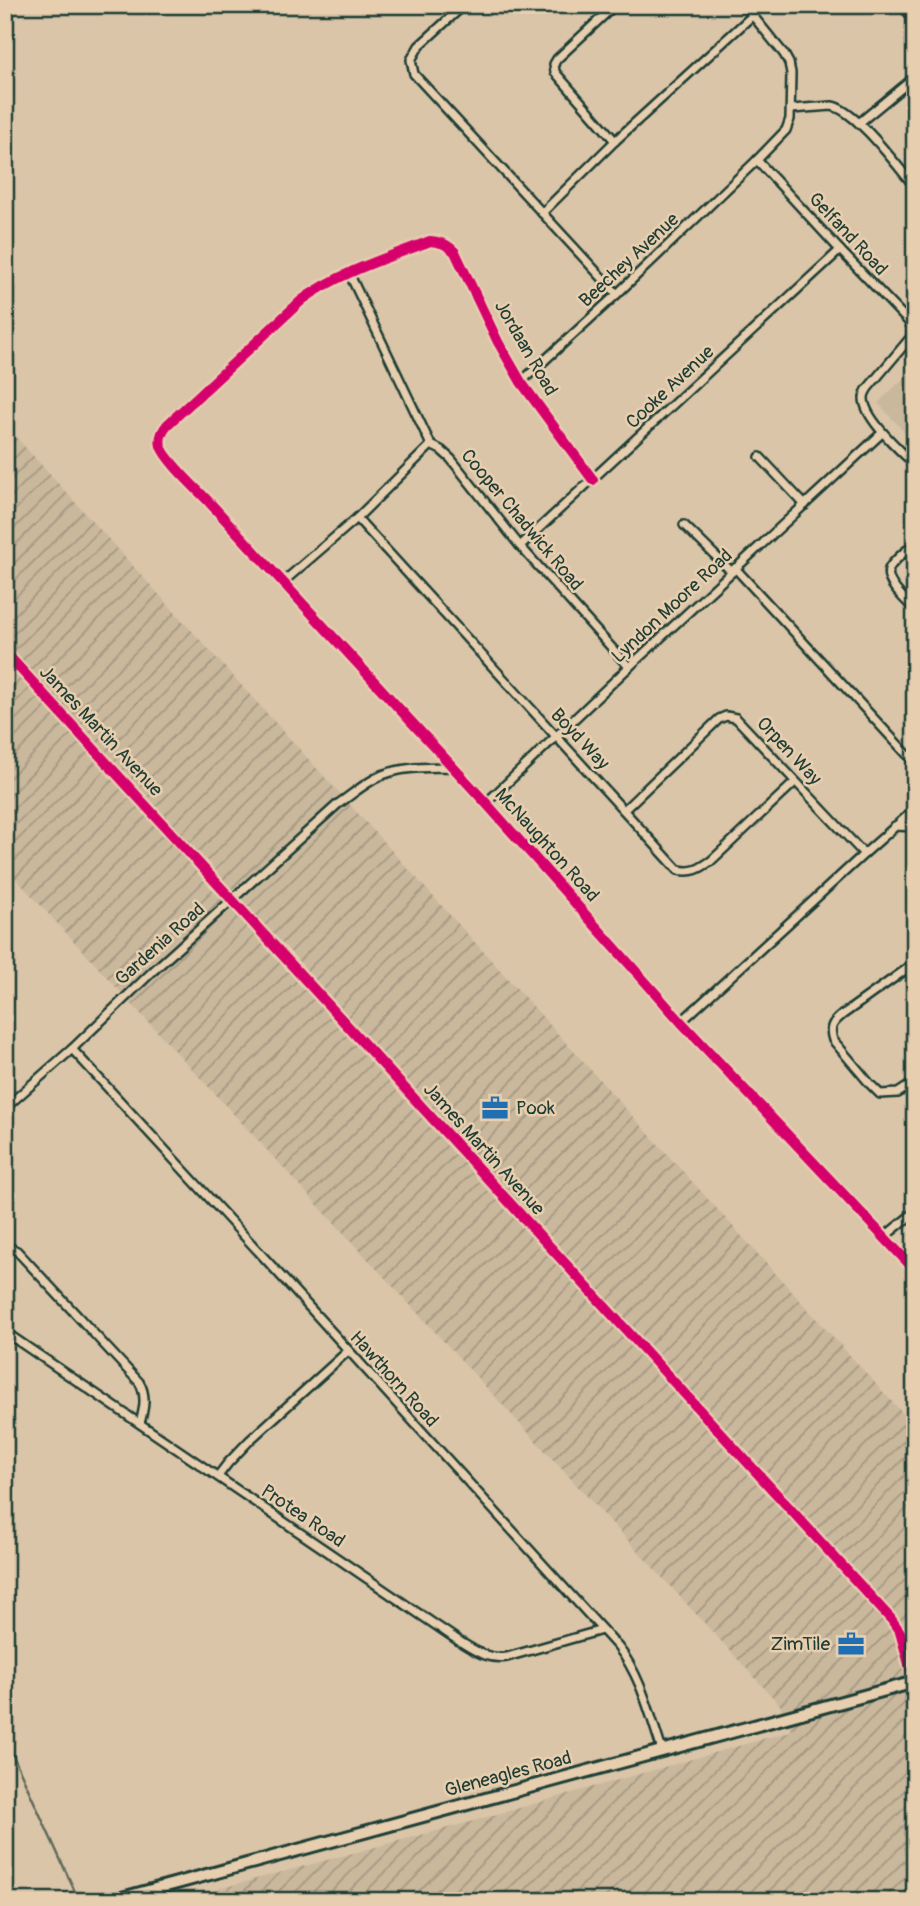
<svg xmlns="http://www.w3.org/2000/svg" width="920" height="1906" font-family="Pangolin,sans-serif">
  <defs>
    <pattern id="industrial-furrows" width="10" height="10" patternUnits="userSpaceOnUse" patternTransform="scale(1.75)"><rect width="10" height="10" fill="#cab89d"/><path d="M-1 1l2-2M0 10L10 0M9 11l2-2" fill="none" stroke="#a39781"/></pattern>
  </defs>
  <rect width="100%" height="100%" fill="#dbc5a8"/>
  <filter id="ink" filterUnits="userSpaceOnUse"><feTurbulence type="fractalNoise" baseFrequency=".0143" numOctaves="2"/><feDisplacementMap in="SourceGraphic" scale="14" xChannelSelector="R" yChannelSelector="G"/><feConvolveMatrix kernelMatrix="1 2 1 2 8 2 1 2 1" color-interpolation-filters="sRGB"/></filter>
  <g filter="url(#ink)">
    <polygon fill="#cab89d" points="915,367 915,444 878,403"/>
    <polygon fill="url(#industrial-furrows)" points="5,425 915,1427 915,1901 173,1901 466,1823 791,1731 780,1705 5,867"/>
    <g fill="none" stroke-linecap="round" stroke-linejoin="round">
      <polyline stroke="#5f6b5b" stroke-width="2.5" points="5,1738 77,1896"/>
      <g stroke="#1f3d34" stroke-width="12">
        <g id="street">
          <polyline points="464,5 419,46 411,60 414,74 617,294"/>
          <polyline points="615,5 557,59 554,64 555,72 615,141 753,15"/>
          <polyline points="901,5 915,20"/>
          <path d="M791,109l41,-3c25,5 65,60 83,81"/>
          <polyline points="859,123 915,77"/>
          <path d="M757,160l83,90 68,71 4,7 -1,9 -43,51c-2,3 -4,6 -4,10 0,21 37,53 51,67"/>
          <polyline points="542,213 615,141"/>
          <polyline points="349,273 431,445 441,450 451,459 520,546 629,667"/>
          <polyline points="521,382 617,294 757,160 786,130 790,119 791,73 789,63 784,54 744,5"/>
          <polyline points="760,457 805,505"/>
          <path d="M593,480l-72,-98 -23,-40 -43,-90c-8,-8 -14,-10 -25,-11 -43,17 -90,31 -128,59l-135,125c-5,6 -8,13 -6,21 4,14 38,45 49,57l276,300 195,219 234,248"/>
          <path d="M357,518l321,352c15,3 21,-1 33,-9l84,-79"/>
          <polyline points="684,525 732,572"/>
          <path d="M915,543c-8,7 -20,16 -25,24 -8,14 16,33 25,43"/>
          <polyline points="520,546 840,250"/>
          <polyline points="735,568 915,763"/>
          <polyline points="283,582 357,518 431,445"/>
          <polyline points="5,652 891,1619 900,1632 914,1682"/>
          <polyline points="486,803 629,667 882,433"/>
          <polyline points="624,810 719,719 726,716 736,718 864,854"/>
          <polyline points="895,826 915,827"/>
          <path d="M915,963l-73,52c-10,8 -13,13 -9,25l37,44 10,10 18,-1 17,-11"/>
          <polyline points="681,1022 864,854 915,809"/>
          <path d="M72,1049l198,215 348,383c23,29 32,68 44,103"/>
          <path d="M5,1108l67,-59 81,-78 185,-167c15,-10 30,-24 47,-30 21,-8 45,-6 67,-7"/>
          <polyline points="884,1237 915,1212"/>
          <path d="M5,1245l12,6 122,131c8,13 5,27 1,41"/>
          <path d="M5,1332l454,309c16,10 29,19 48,16l95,-27"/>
          <polyline points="218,1476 228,1463 250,1440 348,1351"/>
        </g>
      </g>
      <g stroke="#1f3d34" stroke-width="16">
        <polyline id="secondary" points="111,1901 915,1682"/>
      </g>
      <use href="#street" stroke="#e7ceaf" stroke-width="7"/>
      <use href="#secondary" stroke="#e7ceaf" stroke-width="10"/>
      <g stroke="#e7ceaf" stroke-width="15">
        <g id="cycleway">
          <path d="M593,480l-72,-98 -23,-40 -43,-90c-8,-8 -14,-10 -25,-11 -43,17 -90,31 -128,59l-135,125c-5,6 -8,13 -6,21 4,14 38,45 49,57l276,300 195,219 234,248"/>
          <polyline points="5,652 891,1619 900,1632 914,1682"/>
        </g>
      </g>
      <use href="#cycleway" stroke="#d6006c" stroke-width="10"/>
    </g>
  </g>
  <defs>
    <g id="office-bare" transform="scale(2.1)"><path d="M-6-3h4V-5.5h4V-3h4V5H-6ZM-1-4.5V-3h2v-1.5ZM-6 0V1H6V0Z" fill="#1f6fb2" stroke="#e7ceaf" stroke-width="2.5" paint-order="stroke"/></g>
  </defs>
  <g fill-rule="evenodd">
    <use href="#office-bare" x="495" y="1108"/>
    <use href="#office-bare" x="851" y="1644"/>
  </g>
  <g text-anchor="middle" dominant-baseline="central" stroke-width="5" stroke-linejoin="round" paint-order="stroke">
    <g font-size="19" fill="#1f3d34" stroke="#e7ceaf">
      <text transform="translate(848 234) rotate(47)">Gelfand Road</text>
      <text transform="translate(629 260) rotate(-43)">Beechey Avenue</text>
      <text transform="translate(526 348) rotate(60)">Jordaan Road</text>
      <text transform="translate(670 387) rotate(-43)">Cooke Avenue</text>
      <text transform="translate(522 520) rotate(50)">Cooper Chadwick Road</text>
      <text transform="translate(672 606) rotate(-43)">Lyndon Moore Road</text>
      <text transform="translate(101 731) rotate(47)">James Martin Avenue</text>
      <text transform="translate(580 739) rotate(47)">Boyd Way</text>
      <text transform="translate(789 751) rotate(47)">Orpen Way</text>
      <text transform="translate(547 845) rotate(48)">McNaughton Road</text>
      <text transform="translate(160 944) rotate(-42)">Gardenia Road</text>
      <text transform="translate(484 1149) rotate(48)">James Martin Avenue</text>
      <text transform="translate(394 1379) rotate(48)">Hawthorn Road</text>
      <text transform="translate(303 1516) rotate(34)">Protea Road</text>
      <text transform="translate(508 1774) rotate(-15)">Gleneagles Road</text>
    </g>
    <g font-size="19" fill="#1f3d34" stroke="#e7ceaf" text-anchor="start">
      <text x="516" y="1108">Pook</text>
      <text x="830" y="1644" text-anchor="end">ZimTile</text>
    </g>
  </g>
  <rect width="920" height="1906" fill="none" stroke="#e7ceaf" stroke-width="28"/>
  <rect x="14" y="14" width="892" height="1878" fill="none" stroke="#1f3d34" stroke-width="2.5" filter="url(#ink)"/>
</svg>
